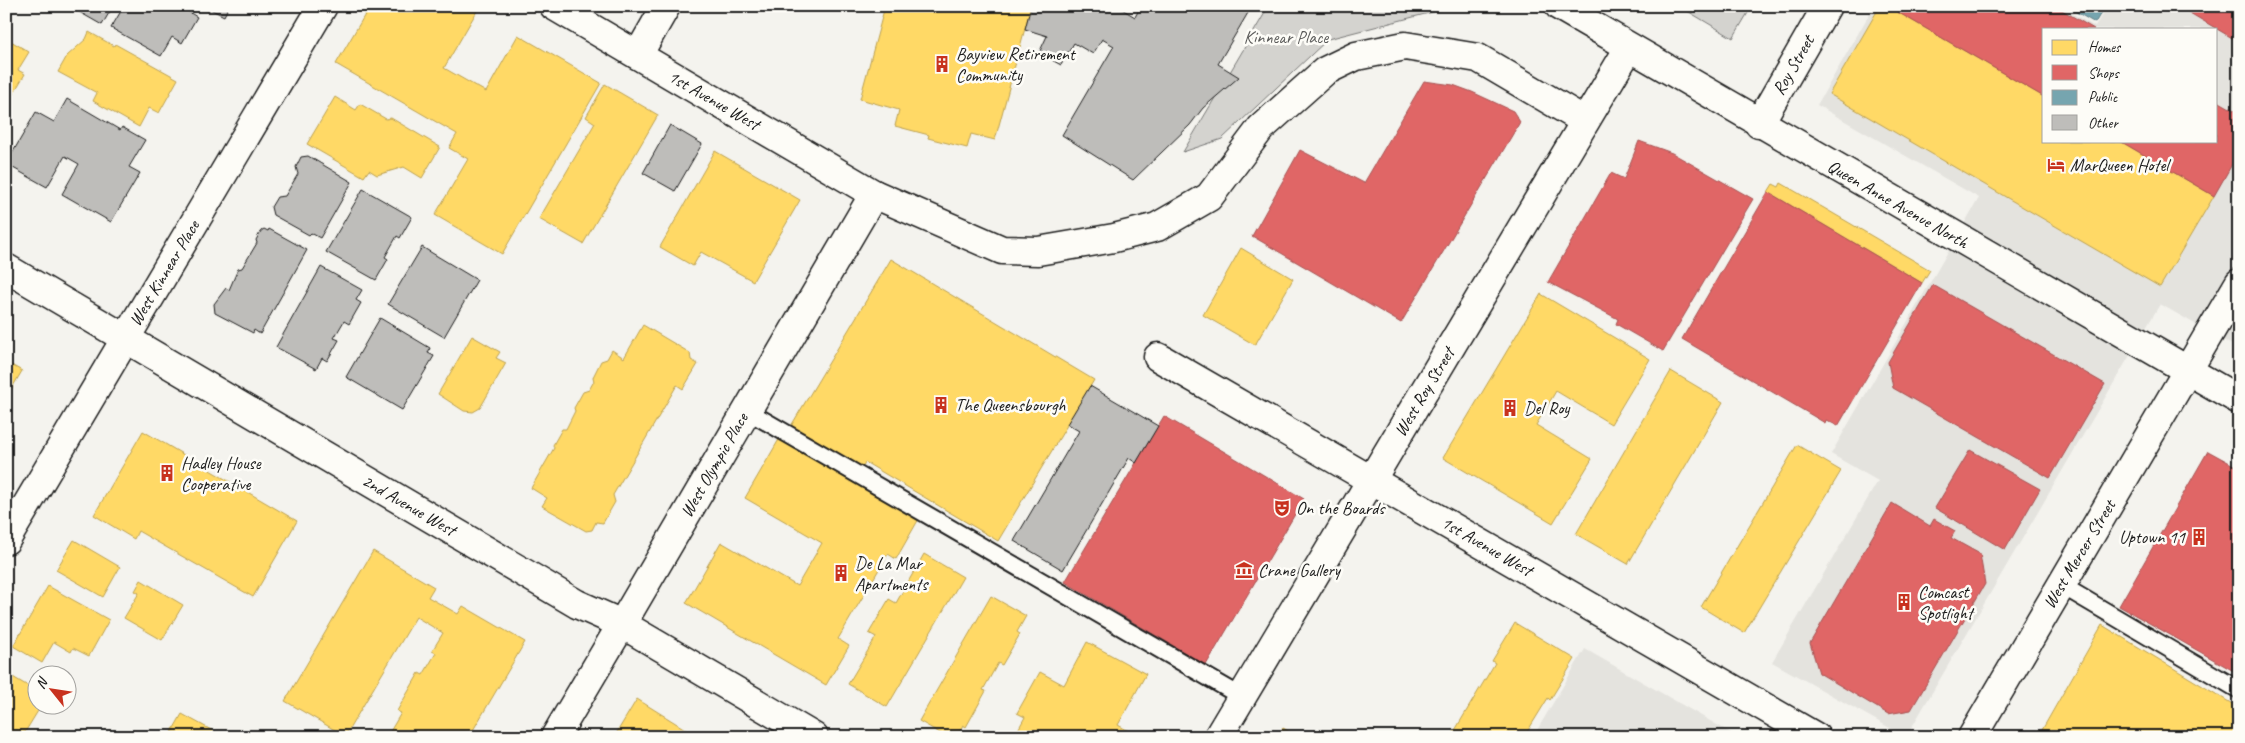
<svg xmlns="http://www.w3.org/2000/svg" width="2245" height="743" font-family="Caveat,sans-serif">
  <rect width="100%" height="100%" fill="#f4f3ee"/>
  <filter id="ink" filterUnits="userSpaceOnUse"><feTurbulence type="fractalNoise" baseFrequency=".02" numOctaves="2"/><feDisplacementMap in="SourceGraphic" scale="10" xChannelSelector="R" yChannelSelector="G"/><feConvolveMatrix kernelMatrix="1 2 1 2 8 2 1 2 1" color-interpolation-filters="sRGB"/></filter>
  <g filter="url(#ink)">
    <g fill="#e4e3de" fill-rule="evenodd">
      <path d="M1874,6h186l35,21 12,-21h132v343l-79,-45 -254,433 -134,-75 106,-181 -47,-27 148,-256 -162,-93zM2044,29h172v112h-172z"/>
      <polygon points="1585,649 1738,737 1533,737"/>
    </g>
    <g fill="#d4d3cf" stroke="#787876">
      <polygon points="1269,6 1456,6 1328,39 1222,139 1183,152"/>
      <polygon points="1679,6 1752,6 1733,38"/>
    </g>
    <g fill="#ffd966" stroke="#bba050">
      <polygon points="370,6 469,6 477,11 444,68 486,92 518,35 601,83 502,254 435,215 468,159 449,148 457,134 336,64"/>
      <polygon points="885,6 1031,6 995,140 971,134 967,148 928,138 929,135 895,126 899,110 860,99"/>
      <polygon points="1880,6 1887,6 2044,97 2044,141 2120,141 2214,196 2160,287 1829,94"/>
      <polygon points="89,32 114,46 115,44 178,79 159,113 149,108 139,127 93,101 97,93 58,72 67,56 86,39"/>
      <polygon points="6,38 29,52 18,70 25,74 6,106"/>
      <polygon points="605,84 658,115 583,244 539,219 595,123 586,117"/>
      <polygon points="335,97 356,110 360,104 386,119 391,118 440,147 422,178 404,167 377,175 369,170 364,177 307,144"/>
      <polygon points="715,151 800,200 753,281 701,252 693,266 660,247"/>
      <polygon points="1781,183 1930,270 1922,283 1768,192 1773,184 1779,187"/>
      <polygon points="1241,248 1293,279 1255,345 1203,315"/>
      <polygon points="891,259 1094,380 998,541 865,462 862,468 791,426"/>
      <polygon points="1541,294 1650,359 1611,424 1556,391 1536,425 1592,459 1553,523 1443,458"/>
      <polygon points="643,325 690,353 691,360 698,364 683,389 677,385 613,495 615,502 603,523 596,522 592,530 586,531 542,506 547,498 531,488 554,448 553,445 562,429 566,429 575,411 574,408 583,392 589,390 594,381 593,377 601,361 607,359 612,350 624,358"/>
      <polygon points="472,336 500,352 496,358 506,363 480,408 473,412 464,411 438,394"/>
      <polygon points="6,362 22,371 6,398"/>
      <polygon points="1671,371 1723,402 1628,564 1576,534"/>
      <polygon points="143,431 297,521 253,597 138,531 134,539 94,515"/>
      <polygon points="781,436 920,517 896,559 888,554 838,639 849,646 826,685 686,603 721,542 797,586 822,543 745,498"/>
      <polygon points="1797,445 1841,471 1744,633 1701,607"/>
      <polygon points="74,540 120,567 103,597 56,570"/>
      <polygon points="373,551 434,587 428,597 458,614 463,606 525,642 469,737 382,737 385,733 388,735 401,713 397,711 419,673 423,675 436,653 432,651 443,633 416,617 345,736 285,701"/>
      <polygon points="924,554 963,577 887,707 848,684 876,637 869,633 889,599 896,603"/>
      <polygon points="141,580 183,605 162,640 124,618 139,593 135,591"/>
      <polygon points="48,586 109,620 89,656 73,648 71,652 54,642 42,663 13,646"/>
      <polygon points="991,596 1026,616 1017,632 1020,634 1002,665 998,663 983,690 986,691 966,727 963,725 956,737 947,737 919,721"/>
      <polygon points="1515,623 1575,659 1550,700 1548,698 1524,737 1451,737 1495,663 1492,661"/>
      <polygon points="2102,625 2239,708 2239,737 2038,737"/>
      <polygon points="1087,642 1146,674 1118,725 1139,737 1014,737 1025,717 1017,713 1040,672 1064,685"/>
      <polygon points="6,673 38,692 38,706 41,706 22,737 6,737"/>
      <polygon points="637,699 698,737 614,737"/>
      <polygon points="182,714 224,737 169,737"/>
      <polygon points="1283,728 1298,737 1278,737"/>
    </g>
    <g fill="#e06666" stroke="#a55050">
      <polygon points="1887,6 2055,6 2094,29 2044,29 2044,97"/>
      <polygon points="2178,6 2239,6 2239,42"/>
      <polygon points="1424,81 1453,85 1472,92 1513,111 1520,122 1401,323 1252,236 1300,150 1364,183"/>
      <polygon points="2216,100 2239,113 2239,152 2214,196 2120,141 2216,141"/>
      <polygon points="1639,141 1672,153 1753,199 1663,351 1616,324 1618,319 1548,282 1611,173 1624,179"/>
      <polygon points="1768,192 1922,283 1838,426 1826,420 1825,423 1682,339"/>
      <polygon points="1933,285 2105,384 2050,478 1893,388 1888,362"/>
      <polygon points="1164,416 1304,499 1206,665 1065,582"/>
      <polygon points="1970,450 2040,489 2005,550 1935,508"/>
      <polygon points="2208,451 2239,468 2239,674 2119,606"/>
      <polygon points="1892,503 1930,526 1934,519 1955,531 1951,538 1980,554 1985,584 1911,710 1888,714 1819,673 1810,643"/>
    </g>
    <polygon fill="#76a5af" stroke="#5b7c83" points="2066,6 2105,6 2095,23"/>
    <g fill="#bebdba" stroke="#1c1c1c">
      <polygon points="76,6 113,6 102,25 74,9"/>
      <polygon points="124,6 179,6 197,17 182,43 172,37 161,56 111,28"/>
      <polygon points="201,6 229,6 224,16 210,9 209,11"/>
      <polygon points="1031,6 1117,6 1135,17 1141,6 1252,6 1218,64 1239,77 1203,108 1190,125 1133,180 1062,135 1114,46 1102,39 1093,54 1074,43 1061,65 1039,53 1047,36 1025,29"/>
      <polygon points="67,99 120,130 122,127 145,140 129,167 140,173 111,222 62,194 79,164 65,156 47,187 6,164 36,112 54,122"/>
      <polygon points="670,125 702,144 675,191 643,173"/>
      <polygon points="308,156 352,182 320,238 311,233 309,235 273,215 271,207 277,197 285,196 298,174 296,167 301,157"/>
      <polygon points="363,189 412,217 400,238 397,236 385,257 388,259 376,280 326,252"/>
      <polygon points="264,229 268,231 269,229 307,250 260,334 254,330 253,333 215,313 214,304 226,288 229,290 238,269 242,268 257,243 256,240 261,231"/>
      <polygon points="422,247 477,280 444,337 388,304"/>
      <polygon points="321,267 362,290 356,300 361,303 349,324 344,321 334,338 339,340 327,361 322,358 316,369 276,347"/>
      <polygon points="380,318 430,348 428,353 434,356 402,410 346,377"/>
      <polygon points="1090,386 1158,426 1136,463 1129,458 1063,570 1014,541 1079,431 1067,424"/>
    </g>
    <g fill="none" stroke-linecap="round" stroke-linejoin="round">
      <g stroke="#1c1c1c" stroke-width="20">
        <g id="lane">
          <polyline points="746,410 1242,697"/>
          <polyline points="2061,585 2239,690"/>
        </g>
      </g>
      <g stroke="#1c1c1c" stroke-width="31">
        <g id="street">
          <polyline points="554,6 874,194 1002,250 1038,251 1114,238 1157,227 1209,197 1261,128 1325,71 1356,56 1405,46 1478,58 1585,121"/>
          <polyline points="638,55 666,6"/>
          <polyline points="6,268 577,604 622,624 874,194"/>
          <polyline points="1158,357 1816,737"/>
          <polyline points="6,540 323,6"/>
        </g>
      </g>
      <g stroke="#1c1c1c" stroke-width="31">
        <g id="secondary">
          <polyline points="1559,6 2239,400"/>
          <polyline points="1759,124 1827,6"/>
          <polyline points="555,737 622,624 814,737"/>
          <polyline points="1218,737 1629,48"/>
          <polyline points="1972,737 2239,283"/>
        </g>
      </g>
      <use href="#lane" stroke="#fdfcf7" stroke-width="16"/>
      <use href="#street" stroke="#fdfcf7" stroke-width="28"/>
      <use href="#secondary" stroke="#fdfcf7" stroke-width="28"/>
    </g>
  </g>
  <defs>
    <g id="building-bare" transform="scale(1.35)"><path d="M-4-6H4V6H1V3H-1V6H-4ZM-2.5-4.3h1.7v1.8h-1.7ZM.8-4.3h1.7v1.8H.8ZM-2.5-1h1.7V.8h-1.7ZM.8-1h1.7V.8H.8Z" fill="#c8321e" stroke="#fdfcf7" stroke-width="2.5" paint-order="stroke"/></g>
    <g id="hotel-bare" transform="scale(1.35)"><path d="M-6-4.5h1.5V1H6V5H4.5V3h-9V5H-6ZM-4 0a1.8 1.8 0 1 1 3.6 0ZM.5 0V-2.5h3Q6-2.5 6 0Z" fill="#c8321e" stroke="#fdfcf7" stroke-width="2.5" paint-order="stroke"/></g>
    <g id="theatre-bare" transform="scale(1.35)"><path d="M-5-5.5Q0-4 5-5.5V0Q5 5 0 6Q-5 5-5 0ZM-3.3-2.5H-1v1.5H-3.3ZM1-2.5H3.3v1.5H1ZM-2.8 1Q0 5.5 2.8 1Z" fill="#c8321e" stroke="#fdfcf7" stroke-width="2.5" paint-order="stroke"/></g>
    <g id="museum-bare" transform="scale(1.35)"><path d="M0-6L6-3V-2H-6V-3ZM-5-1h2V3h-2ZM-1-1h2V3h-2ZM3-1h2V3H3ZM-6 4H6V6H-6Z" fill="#c8321e" stroke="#fdfcf7" stroke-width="2.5" paint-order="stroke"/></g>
  </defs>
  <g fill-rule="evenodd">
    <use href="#building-bare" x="942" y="64"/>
    <use href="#hotel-bare" x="2056" y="165"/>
    <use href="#building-bare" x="941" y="405"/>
    <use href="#building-bare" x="1510" y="408"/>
    <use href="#building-bare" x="167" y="473"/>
    <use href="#theatre-bare" x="1282" y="508"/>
    <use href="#building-bare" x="2199" y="537"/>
    <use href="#museum-bare" x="1244" y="570"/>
    <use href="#building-bare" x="841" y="573"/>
    <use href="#building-bare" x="1904" y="602"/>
  </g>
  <g text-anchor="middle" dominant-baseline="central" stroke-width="5" stroke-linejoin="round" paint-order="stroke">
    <g font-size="18" fill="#5c5c5b" stroke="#fdfcf7">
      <text x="1286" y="37">Kinnear Place</text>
    </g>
    <g font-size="18" fill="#1c1c1c" stroke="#fdfcf7" text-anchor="start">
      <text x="956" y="54">Bayview Retirement<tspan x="956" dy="21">Community</tspan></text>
      <text x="2070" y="165">MarQueen Hotel</text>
      <text x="955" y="405">The Queensbourgh</text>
      <text x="1524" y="408">Del Roy</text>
      <text x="181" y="463">Hadley House<tspan x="181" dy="21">Cooperative</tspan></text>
      <text x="1296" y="508">On the Boards</text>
      <text x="2185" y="537" text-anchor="end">Uptown 11</text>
      <text x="855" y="563">De La Mar<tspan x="855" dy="21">Apartments</tspan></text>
      <text x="1258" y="570">Crane Gallery</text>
      <text x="1918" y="592">Comcast<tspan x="1918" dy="21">Spotlight</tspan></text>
    </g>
    <g font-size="18" fill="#1c1c1c" stroke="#fdfcf7">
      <text transform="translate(1793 65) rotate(-60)">Roy Street</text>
      <text transform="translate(714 100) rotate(30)">1st Avenue West</text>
      <text transform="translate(1898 204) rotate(30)">Queen Anne Avenue North</text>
      <text transform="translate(164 273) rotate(-59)">West Kinnear Place</text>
      <text transform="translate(1424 392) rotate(-59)">West Roy Street</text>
      <text transform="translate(714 465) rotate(-60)">West Olympic Place</text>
      <text transform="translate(409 505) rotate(30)">2nd Avenue West</text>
      <text transform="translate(1487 546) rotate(30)">1st Avenue West</text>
      <text transform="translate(2079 554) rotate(-59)">West Mercer Street</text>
    </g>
  </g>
  <rect width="2245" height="743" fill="none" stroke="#fdfcf7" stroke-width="25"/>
  <rect x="12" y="12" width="2220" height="718" fill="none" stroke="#1c1c1c" stroke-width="2" filter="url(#ink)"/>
  <rect x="2042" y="28" width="175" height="115" fill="#fdfcf7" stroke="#a3a29f"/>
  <rect x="2052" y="40" width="25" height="15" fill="#ffd966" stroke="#a3a29f"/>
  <text x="2088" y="52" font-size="15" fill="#1c1c1c">Homes</text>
  <rect x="2052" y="65" width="25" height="15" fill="#e06666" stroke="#a3a29f"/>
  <text x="2088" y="78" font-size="15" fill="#1c1c1c">Shops</text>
  <rect x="2052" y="90" width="25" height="15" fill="#76a5af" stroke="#a3a29f"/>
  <text x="2088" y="102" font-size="15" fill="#1c1c1c">Public</text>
  <rect x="2052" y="115" width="25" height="15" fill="#bebdba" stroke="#a3a29f"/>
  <text x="2088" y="128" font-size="15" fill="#1c1c1c">Other</text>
  <g transform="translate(52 690) rotate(300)"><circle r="24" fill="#fdfcf7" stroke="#a3a29f"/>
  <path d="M0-4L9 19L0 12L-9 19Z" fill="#c8321e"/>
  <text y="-8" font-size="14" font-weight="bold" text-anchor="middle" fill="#1c1c1c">N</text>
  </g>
</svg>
